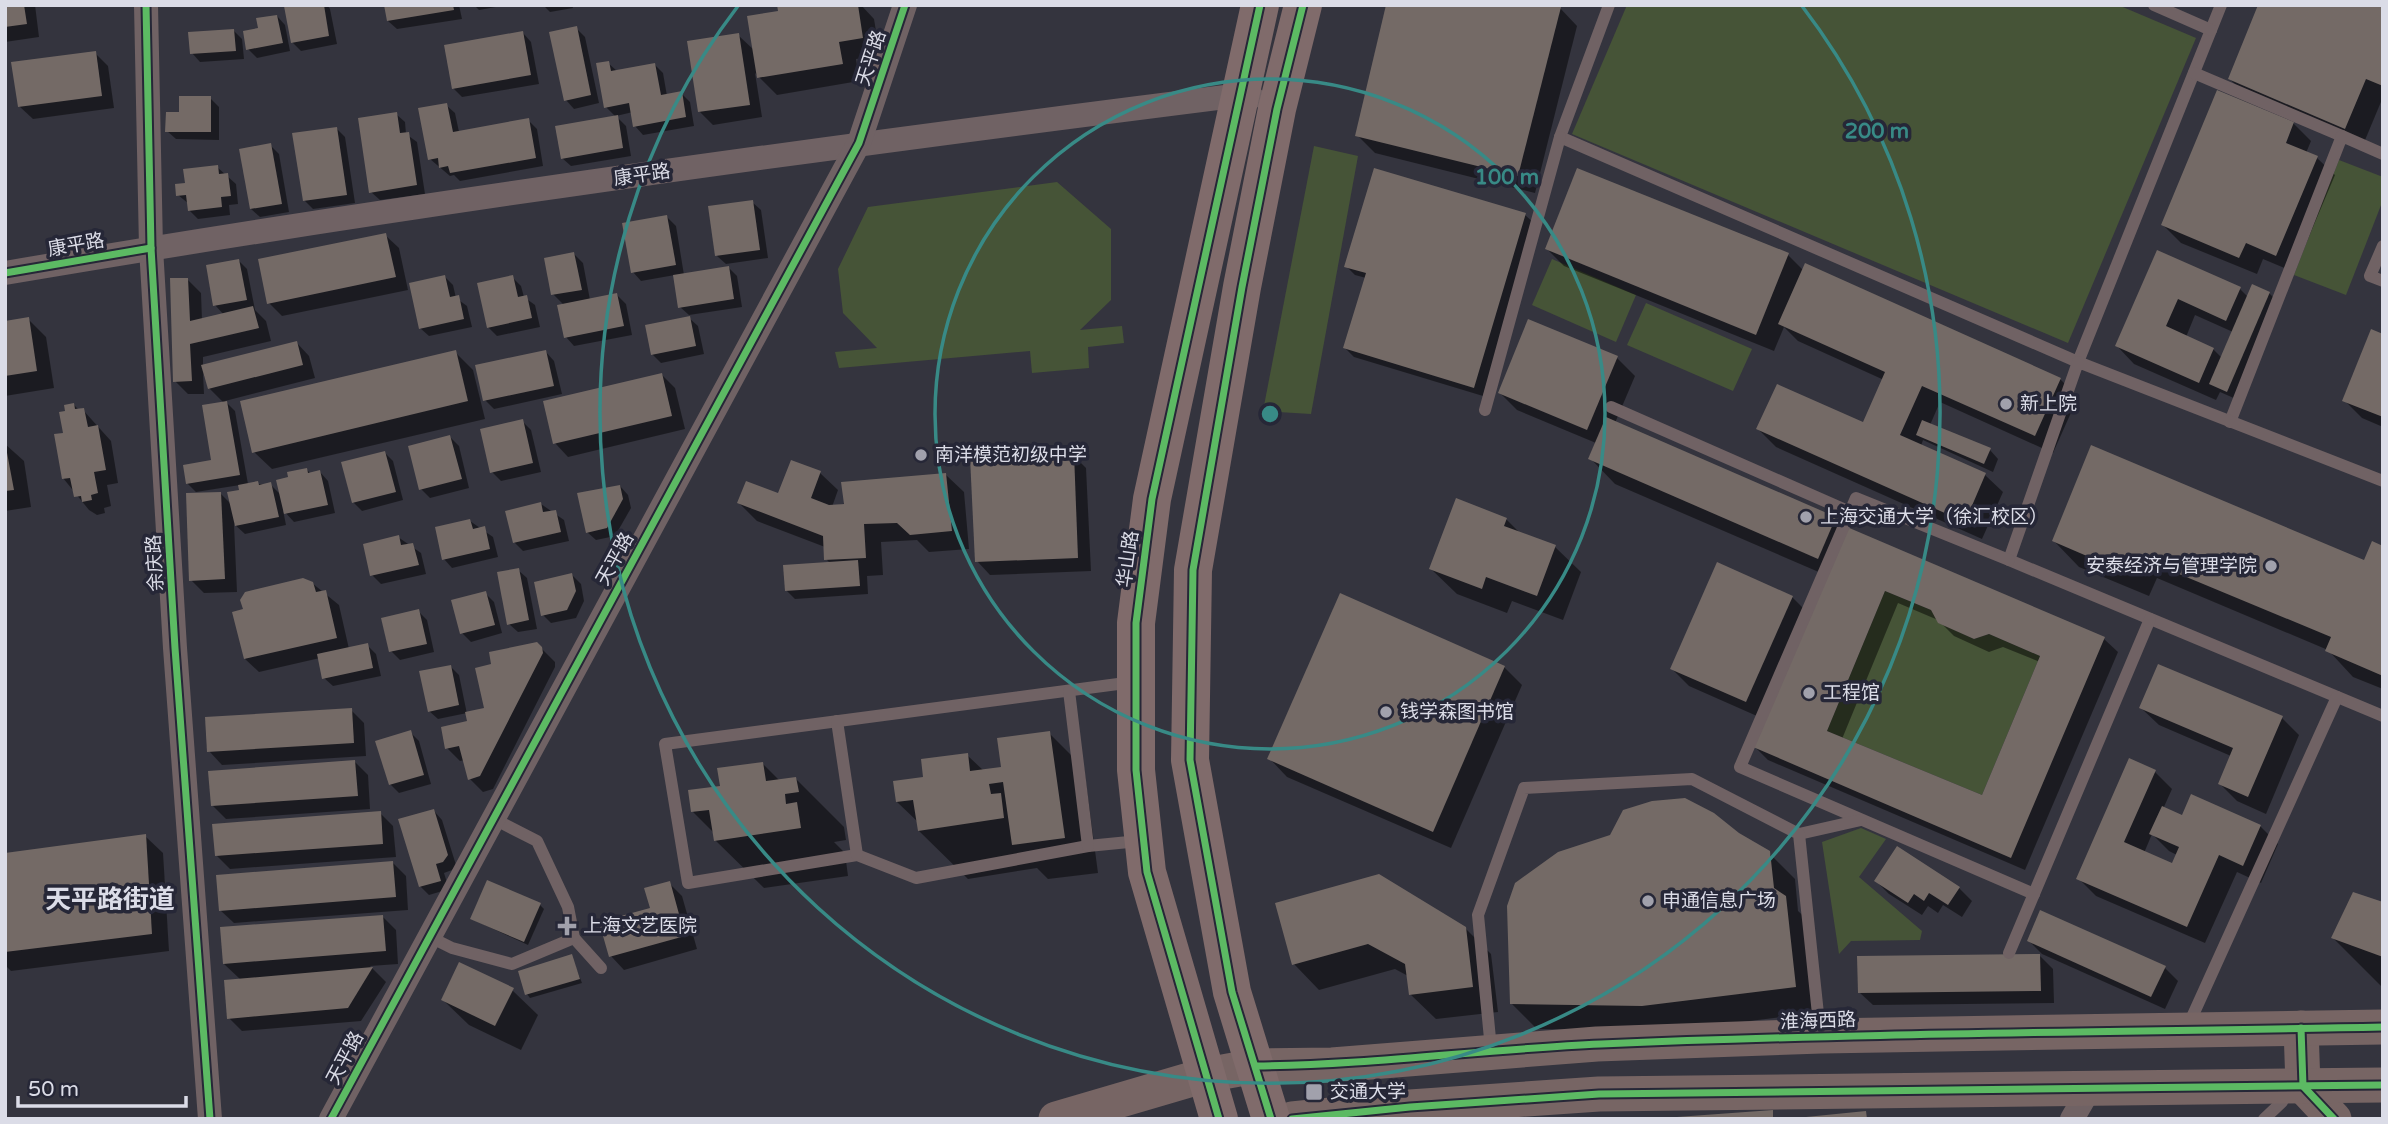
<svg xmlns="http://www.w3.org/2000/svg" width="2388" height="1124" font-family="'Varela Round','Noto Sans SC',sans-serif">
  <rect width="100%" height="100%" fill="#34343e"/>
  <g fill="#465437">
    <polygon points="1627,5 2118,5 2196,38 2068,343 1572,134"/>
    <polygon points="1314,146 1358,156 1311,414 1263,411"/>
    <polygon points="2339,160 2383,177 2383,200 2346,295 2294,275"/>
    <polygon points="1057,182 1111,229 1111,300 1080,330 1122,326 1124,343 1088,347 1089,368 1032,373 1030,351 839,368 835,352 877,348 843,313 838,269 868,207"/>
    <polygon points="1552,259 1636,295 1616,342 1532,305"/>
    <polygon points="1646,303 1752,349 1733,391 1627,345"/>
    <polygon points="1885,591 1931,610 1939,623 1974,639 1989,634 2040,656 1982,795 1827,731"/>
    <polygon points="1861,828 1886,839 1859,877 1922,931 1920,940 1851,941 1839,954 1822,842"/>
  </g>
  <g fill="#0007" fill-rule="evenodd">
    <polygon points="5,5 35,5 39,37 5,42"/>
    <polygon points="296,5 327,5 330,9 337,44 301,51 292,42 286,7"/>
    <polygon points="386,5 459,5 462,19 397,29 388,21"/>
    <polygon points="474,5 507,5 479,10"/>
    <polygon points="543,5 572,5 573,8 550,12"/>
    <polygon points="779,5 861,5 874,19 880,55 856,59 859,81 777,95 755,73 762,117 713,125 700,112 738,35 755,51 780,13"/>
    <polygon points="1388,5 1548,5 1560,8 1577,26 1535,193 1375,153 1357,135"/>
    <polygon points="2383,5 2383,97 2363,145 2247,97 2230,79"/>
    <polygon points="277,16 285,25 290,51 257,58 248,49 260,30"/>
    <polygon points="576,28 585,37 599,103 574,109 566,100"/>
    <polygon points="234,31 242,39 244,59 200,62 192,53"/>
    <polygon points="523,33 531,42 539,84 462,97 453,88"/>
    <polygon points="95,53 108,66 114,108 33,119 19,106"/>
    <polygon points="608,63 617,71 655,65 663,73 667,96 681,93 690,102 694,126 643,135 635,126 633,112 616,116 626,126 631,156 571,166 562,158 616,117 606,107"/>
    <polygon points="210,98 219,107 219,140 176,139 167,131 181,114"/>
    <polygon points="446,105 455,113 459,132 528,120 537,129 543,166 460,181 454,175 450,176 430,159"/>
    <polygon points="396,114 405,122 406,134 417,142 425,194 380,200 371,192"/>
    <polygon points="2293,123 2311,141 2306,153 2317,158 2335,175 2294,272 2263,259 2257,274 2181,243 2163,225"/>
    <polygon points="336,128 345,137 355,203 313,209 304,200"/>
    <polygon points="270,145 279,154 289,212 260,217 251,209"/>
    <polygon points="217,167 236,184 238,204 229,205 230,215 198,219 189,210 189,204 178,195 187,184"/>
    <polygon points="752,202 761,210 768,258 726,264 717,256"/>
    <polygon points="1525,215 1534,223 1483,396 1354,357 1345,348 1366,278 1355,275 1346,266"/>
    <polygon points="667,217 676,226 684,275 729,268 737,276 742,307 689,315 680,307 675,275 641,281 633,272"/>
    <polygon points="385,235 399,248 408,290 282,316 269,303"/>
    <polygon points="1547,249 1788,255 1804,271 2060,379 2078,397 2053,453 1940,402 1930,425 1990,450 1998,459 1993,472 1923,440 1921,446 1985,475 2003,492 1982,539 1776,447 1758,429 1864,425 1884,380 1798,341 1784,327 1774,351 1564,266"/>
    <path d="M2158,252l82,37 8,8 21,-4 9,9 -42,97 -16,-7 -4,8 -82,-36 -17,-18zM2195,315l38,17 -11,26 -9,-9 -27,-12z"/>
    <polygon points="574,254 583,263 590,300 617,295 626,304 632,335 574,346 566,337 564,305 553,294"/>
    <polygon points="239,261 247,269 255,310 266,321 271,341 203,357 203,366 296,342 309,356 315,378 225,401 235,411 248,484 270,484 282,496 307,470 311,474 320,472 328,481 335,513 294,522 283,510 286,525 245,534 234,524 237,592 204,593 191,580 220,493 231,504 241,491 240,485 196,492 187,483 213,462 224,403 209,388 203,373 204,394 188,394 175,381 187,279 201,293 202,320 224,315 215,305"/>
    <polygon points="445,277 453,285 456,298 467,306 472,327 429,336 420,328"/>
    <polygon points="512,277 521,286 524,297 535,305 540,327 497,336 488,327"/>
    <polygon points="689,318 698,326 704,354 661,363 652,354"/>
    <polygon points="28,319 46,337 54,388 5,396 5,323"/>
    <polygon points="2383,336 2383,427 2362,418 2344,400"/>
    <polygon points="455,352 473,370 485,419 272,469 254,452"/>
    <polygon points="546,352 554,361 562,394 494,409 485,400"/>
    <path d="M1617,358l18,18 -20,47 220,95 12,12 257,109 14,13 -93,218 -257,-110 -13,-13 11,-27 -77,-34 -17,-17 120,-72 19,19 17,-40 -213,-92 -25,-26 6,-15 -79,-33 -17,-17zM1898,603l40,17 16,16 35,16 14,-5 37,15 -57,136 -141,-59z"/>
    <polygon points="662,375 675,388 685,429 568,457 555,443"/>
    <polygon points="74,405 79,410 83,410 111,441 118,483 107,485 111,506 104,508 105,513 97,515 89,510 63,478 67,412"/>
    <polygon points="522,421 531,430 541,472 501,481 492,472"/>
    <polygon points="450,437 459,446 469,488 430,498 421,489"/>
    <polygon points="5,444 24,461 31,507 5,511"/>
    <polygon points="384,452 393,461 403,500 362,511 353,502"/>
    <polygon points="1073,455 1086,468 1091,571 990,575 977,561"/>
    <polygon points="820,473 838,490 832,507 946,475 964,492 969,549 929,552 917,540 881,542 883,575 867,576 868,594 795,599 786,590 830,563 826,559 825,547 757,521 739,503 779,495"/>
    <polygon points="620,486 628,495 631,508 615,536 596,540 587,532"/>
    <polygon points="541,504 564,520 569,541 523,551 514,542"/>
    <polygon points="1506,519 1521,534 1555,547 1581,572 1563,620 1512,601 1507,613 1457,594 1431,569"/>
    <polygon points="470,521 493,537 498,557 452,568 444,559"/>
    <polygon points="398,537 421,553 426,574 381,584 372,575"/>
    <polygon points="2054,541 2365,562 2383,548 2383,689 2353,677 2328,650 2157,578 2149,596 2079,567"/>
    <polygon points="518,570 527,578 537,629 518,632 509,624"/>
    <polygon points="572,575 581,584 584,601 576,618 551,623 543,615"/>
    <polygon points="312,583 339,605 349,649 367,645 376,654 381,676 333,686 324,678 320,658 259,672 245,659"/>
    <polygon points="485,593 494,602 502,633 471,642 462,633"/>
    <polygon points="418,611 427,620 434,652 400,660 391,651"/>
    <polygon points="541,648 555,662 555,667 493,789 483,792 470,779 465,760 460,761 447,748 469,723 467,713 438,719 429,711 450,666 459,675 467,714 486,710"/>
    <polygon points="1504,667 1522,685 1451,848 1287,777 1270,759"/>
    <polygon points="2141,708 2282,718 2299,735 2266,814 2237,801 2220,784 2231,756 2159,725"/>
    <polygon points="351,710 364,723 366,756 222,765 209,751"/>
    <polygon points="410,732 419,741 431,784 399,793 390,784"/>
    <polygon points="1049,733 1084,768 1098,873 1048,879 1037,868 968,879 919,831 918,822 897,802 925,778 967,755 984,771 1000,769"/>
    <polygon points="355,762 368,775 370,809 226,819 213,806"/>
    <polygon points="763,764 780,781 796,779 844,827 846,840 834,842 845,853 848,876 764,888 715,840 714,833 693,812 721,788"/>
    <path d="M2154,771l18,18 -9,20 20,8 77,9 18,18 -17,39 -24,-11 -32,71 -109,-47 -18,-18zM2152,834l17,17 8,4 -4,10 -29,-12z"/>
    <polygon points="434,811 442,820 456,865 452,870 444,873 449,889 429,895 420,886"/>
    <polygon points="380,813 393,826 396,857 230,869 217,856"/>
    <polygon points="1738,834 1769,853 1795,879 1798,911 1811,923 1821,1012 1669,1031 1537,1029 1512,1004"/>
    <polygon points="145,836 163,853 169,951 11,971 5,965 5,854"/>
    <polygon points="393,863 406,876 408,910 234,923 220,910"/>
    <polygon points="1876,881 1959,888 1972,901 1962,917 1943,905 1938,913 1928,906 1922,915 1889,894"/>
    <polygon points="669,883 682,896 697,949 624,970 611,956 652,909"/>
    <polygon points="2383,903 2383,988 2333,938"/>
    <polygon points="1277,904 1465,928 1491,954 1498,1012 1436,1019 1410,994 1408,976 1395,969 1319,990 1294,964"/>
    <polygon points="540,905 544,909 528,945 472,919"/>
    <polygon points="382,916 396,930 398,964 370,966 386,982 361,1021 242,1031 229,1018 241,980 224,964"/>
    <polygon points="2029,941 2165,968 2178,981 2165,1009 2042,954"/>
    <polygon points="571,956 582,983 530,998 527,994"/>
    <polygon points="2040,956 2053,969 2054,1003 1873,1005 1859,992"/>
    <polygon points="512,990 538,1015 521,1050 469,1025 443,1000"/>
  </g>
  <g fill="#746a66" fill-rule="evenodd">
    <polygon points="5,5 24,5 27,24 5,27"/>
    <polygon points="324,5 329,36 291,43 284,6"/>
    <polygon points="384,5 453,5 454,10 387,21"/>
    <polygon points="777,5 858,5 863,38 839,42 843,64 757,78 747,16 778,11"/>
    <polygon points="1386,5 1561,7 1518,176 1355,136"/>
    <polygon points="2258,5 2383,5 2383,86 2366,79 2345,129 2228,79"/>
    <polygon points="277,15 283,43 246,50 243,31 258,28 256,18"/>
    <polygon points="577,26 591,95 564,101 549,32"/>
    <polygon points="234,29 236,51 190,54 188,32"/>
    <polygon points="523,31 531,75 452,89 444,45"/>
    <polygon points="739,33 750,105 698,112 687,41"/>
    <polygon points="96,51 102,96 18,107 11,62"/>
    <polygon points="609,61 611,71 655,63 661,95 682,91 686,117 633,127 629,103 604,108 596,63"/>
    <polygon points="2217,90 2294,122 2286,143 2318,156 2276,256 2246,243 2239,258 2161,225"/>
    <polygon points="179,96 211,96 211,132 165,132 166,112 179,112"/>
    <polygon points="447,103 453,132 529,118 536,158 450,173 448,166 439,168 438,158 428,160 418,108"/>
    <polygon points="397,112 400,133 409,132 417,185 369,193 358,118"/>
    <polygon points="618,115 623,148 561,159 555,126"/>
    <polygon points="337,127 347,195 303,201 292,133"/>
    <polygon points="271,143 282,204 250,209 239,149"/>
    <polygon points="218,165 219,174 228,173 231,196 221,197 222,207 188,211 186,195 176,196 175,184 185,183 183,169"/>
    <polygon points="1374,168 1526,213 1474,388 1343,348 1366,273 1344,267"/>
    <polygon points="1577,168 1789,253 1756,335 1545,249"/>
    <polygon points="753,200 760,250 715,256 708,206"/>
    <polygon points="667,215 676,265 631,273 622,223"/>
    <polygon points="386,233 396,277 267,304 258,259"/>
    <polygon points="2157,250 2241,287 2226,321 2178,299 2166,326 2214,348 2199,383 2115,346"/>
    <polygon points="574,252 582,290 551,295 544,258"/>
    <polygon points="239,259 247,300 213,306 206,265"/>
    <polygon points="1805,263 2061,378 2035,436 1922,386 1900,435 1986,473 1965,522 1756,429 1777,384 1863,422 1885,372 1778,324"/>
    <polygon points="729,266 734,299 678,308 673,275"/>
    <polygon points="445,275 450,297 459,295 464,319 419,329 409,283"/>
    <polygon points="513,275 518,297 527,295 532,318 487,328 477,283"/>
    <polygon points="170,278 188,278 190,321 253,306 259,328 190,344 192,381 173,382"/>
    <polygon points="2252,284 2270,292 2227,392 2209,384"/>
    <polygon points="617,293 624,326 564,338 557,305"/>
    <polygon points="690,316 696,346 651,355 645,325"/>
    <polygon points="29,317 37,371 5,376 5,321"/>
    <polygon points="1528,319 1618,356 1587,430 1498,393"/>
    <polygon points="2371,329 2383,334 2383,417 2342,401"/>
    <polygon points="297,341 303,365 208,389 201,365"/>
    <polygon points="456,350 468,401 252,453 240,401"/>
    <polygon points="546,350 554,386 483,401 475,365"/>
    <polygon points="662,373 672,416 553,444 543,401"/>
    <polygon points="227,401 240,475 186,484 183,465 211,460 202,405"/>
    <polygon points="74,403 75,409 84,408 88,427 98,425 106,470 94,472 98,493 91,495 92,500 82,502 81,496 74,497 70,478 62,479 54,434 63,433 59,412 65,411 64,405"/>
    <polygon points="1606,417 1836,517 1818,559 1588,459"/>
    <polygon points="523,419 533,463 490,473 480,429"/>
    <polygon points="1922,420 1991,448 1984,464 1916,435"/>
    <polygon points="450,435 462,479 419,490 408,446"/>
    <polygon points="5,442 14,490 5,491"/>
    <polygon points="2091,445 2364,560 2372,541 2383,546 2383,676 2325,651 2331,637 2131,554 2124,572 2052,541"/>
    <polygon points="385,451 396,492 352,503 341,462"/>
    <polygon points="1074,453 1078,558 975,562 970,457"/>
    <polygon points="791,460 821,471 811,498 829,505 844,504 841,482 946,473 952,531 910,535 897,523 864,524 866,558 824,560 823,536 737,503 746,481 778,493"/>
    <polygon points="307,468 308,473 320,470 328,505 284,514 276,480 288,477 287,472"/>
    <polygon points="258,481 259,485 271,482 279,517 235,526 227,492 239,490 238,485"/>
    <polygon points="620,485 623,499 607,528 586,533 577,493"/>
    <polygon points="221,492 225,579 189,581 186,493"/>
    <polygon points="1456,498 1507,518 1504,526 1556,545 1537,596 1486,577 1482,589 1429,569"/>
    <polygon points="541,502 543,512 556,510 561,532 513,543 505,511"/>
    <polygon points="470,519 473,529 485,526 490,549 442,560 435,527"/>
    <path d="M1847,527l258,110 -94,221 -258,-111zM1885,591l46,19 7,13 36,16 15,-5 51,22 -58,139 -155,-64z"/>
    <polygon points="399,535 401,545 413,543 419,565 370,576 363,544"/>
    <polygon points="858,560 860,586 785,591 783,565"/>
    <polygon points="1717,562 1793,596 1746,702 1670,669"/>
    <polygon points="519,568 529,620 507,625 497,572"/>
    <polygon points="572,573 576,591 567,610 541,616 534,582"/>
    <polygon points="303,578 313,582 316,592 326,590 337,638 244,659 232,612 243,609 240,600 245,592"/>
    <polygon points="486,591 495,625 460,634 451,600"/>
    <polygon points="1340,593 1505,666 1433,832 1267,759"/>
    <polygon points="419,609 427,644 389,652 381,618"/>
    <polygon points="537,642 542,647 543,653 480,776 468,780 459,746 445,749 441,727 467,721 465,712 484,708 475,668 491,664 489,652"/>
    <polygon points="368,643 373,668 322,679 317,654"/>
    <polygon points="2158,664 2283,716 2248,797 2218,784 2233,748 2139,708"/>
    <polygon points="451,665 459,705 428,712 419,671"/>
    <polygon points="352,708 354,743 207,752 205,717"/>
    <polygon points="411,730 424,775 389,785 375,741"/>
    <polygon points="1050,731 1065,838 1012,845 1003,782 989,784 991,794 1001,793 1004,818 918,831 913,800 896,802 893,781 923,777 921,759 968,753 970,771 1001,767 997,738"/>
    <polygon points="2129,758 2156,770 2124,842 2172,863 2179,847 2149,834 2162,806 2182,815 2191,794 2261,825 2243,866 2219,855 2187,927 2076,879"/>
    <polygon points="355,760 358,796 211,806 208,771"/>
    <polygon points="763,762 766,781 796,777 799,792 785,794 786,804 797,802 801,828 714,841 709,810 691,812 688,790 720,786 717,768"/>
    <polygon points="1685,798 1714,813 1739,833 1770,851 1774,888 1786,896 1796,987 1642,1006 1510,1004 1507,906 1515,883 1558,852 1610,835 1623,810 1652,801"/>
    <polygon points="434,809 448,855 443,862 436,864 441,881 419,887 398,819"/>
    <polygon points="381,811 383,844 215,856 212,824"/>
    <polygon points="146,834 152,934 5,952 5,853"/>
    <polygon points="1897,846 1960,887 1948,905 1929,893 1924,901 1914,894 1908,903 1874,881"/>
    <polygon points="393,861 396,897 219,911 216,875"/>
    <polygon points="1379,874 1466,927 1473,987 1409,995 1405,964 1368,944 1292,965 1275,903"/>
    <polygon points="487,880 541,903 524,942 470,919"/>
    <polygon points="670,881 685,936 609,957 599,922 650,908 644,888"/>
    <polygon points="2353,892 2383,902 2383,957 2331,938"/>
    <polygon points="2040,910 2166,966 2151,997 2027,941"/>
    <polygon points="383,915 386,951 223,964 220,927"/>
    <polygon points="572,954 580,979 525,995 518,971"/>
    <polygon points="2040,954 2041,991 1858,993 1857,956"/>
    <polygon points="459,962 514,988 495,1026 441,1000"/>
    <polygon points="373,967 348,1008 227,1019 224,980"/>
    <polygon points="1773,1110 1773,1119 1677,1119 1677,1117"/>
    <polygon points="1866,1111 1867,1119 1806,1119 1806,1117"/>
  </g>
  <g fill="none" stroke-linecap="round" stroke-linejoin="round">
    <g stroke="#706264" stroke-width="12">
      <polyline points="1609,5 1560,137 2078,362 2221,5"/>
      <polyline points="2154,5 2211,30"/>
      <polyline points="2194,73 2342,136"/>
      <polyline points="2383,246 2370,276 2383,281"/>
      <polyline points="1611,407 1850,512"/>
      <polyline points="1485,410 1560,137"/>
      <polyline points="2230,422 2342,136 2383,154"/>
      <polyline points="2383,481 2078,362 2009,560 2383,716"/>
      <polyline points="2009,560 1856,498 1740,767 2034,894"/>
      <polyline points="1133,682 665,744 688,883 857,855 916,878 1088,846 1139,841"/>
      <polyline points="1069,691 1088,846"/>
      <polyline points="837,721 857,855"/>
      <polyline points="1799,834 1861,820"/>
      <polyline points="428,936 452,948 512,964 574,938 568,907 537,841 494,819"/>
      <polyline points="574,938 601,968"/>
      <polyline points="2009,953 2150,619"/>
      <polyline points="2188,1026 2337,697"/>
      <polyline points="1491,1049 1478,915 1524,788 1692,779 1799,834 1820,1033"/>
      <polyline points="2264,1119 2282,1102 2287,1090"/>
    </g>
    <g stroke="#706264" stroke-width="24">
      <polyline points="146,5 151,248 175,648 210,1119"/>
      <path d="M5,273c411,-70 823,-126 1236,-178l11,2"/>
      <polyline points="331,1119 859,143 905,5"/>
      <polyline points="2072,1119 2090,1088"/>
    </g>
    <g stroke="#776564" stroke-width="35">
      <polyline points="2301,1028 2303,1086 2334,1119"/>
      <polyline points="1056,1119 1206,1075 1256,1066 1332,1065 1597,1044 1821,1036 2383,1027"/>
      <polyline points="1292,1119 1410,1107 1599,1094 2383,1085"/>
    </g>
    <g stroke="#806b6b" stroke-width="38">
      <polyline points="1219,1119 1147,872 1136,770 1136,623 1152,499 1260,5"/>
      <polyline points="1271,1119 1232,992 1190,760 1193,570 1242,287 1277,109 1303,5"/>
    </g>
    <g stroke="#262737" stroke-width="11">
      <g id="cycleway">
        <polyline points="146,5 151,248 175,648 210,1119"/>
        <polyline points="5,273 151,248"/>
        <polyline points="2301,1028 2303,1086 2334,1119"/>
        <path d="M1256,1066c115,-1 230,-17 345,-22 260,-11 521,-12 782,-17"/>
        <polyline points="331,1119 859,143 905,5"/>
        <polyline points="1219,1119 1147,872 1136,770 1136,623 1152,499 1260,5"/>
        <polyline points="1271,1119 1232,992 1190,760 1193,570 1242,287 1277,109 1303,5"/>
        <polyline points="1292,1119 1410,1107 1599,1094 2383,1085"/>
      </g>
    </g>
    <use href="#cycleway" stroke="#5cba63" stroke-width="7"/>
  </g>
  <g fill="none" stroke="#388a86" stroke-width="3.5">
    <circle cx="1270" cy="414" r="335"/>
    <path d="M1802 6A670 670 0 1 1 738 6"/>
  </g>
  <g fill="#a1a1ac" stroke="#262737" stroke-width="2.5">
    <circle cx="2006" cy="404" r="7"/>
    <circle cx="921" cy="455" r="7"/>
    <circle cx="1806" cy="517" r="7"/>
    <circle cx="2271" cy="566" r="7"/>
    <circle cx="1809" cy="693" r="7"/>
    <circle cx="1386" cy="712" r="7"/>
    <circle cx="1648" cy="901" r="7"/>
    <path d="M563.5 915.5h7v7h7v7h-7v7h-7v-7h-7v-7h7z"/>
    <rect x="1305" y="1083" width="18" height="18" rx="3.5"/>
  </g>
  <g text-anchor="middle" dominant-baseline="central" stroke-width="7" stroke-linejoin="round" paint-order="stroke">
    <g font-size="19" fill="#dbdce7" stroke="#262737">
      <text transform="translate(871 58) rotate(-72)">天平路</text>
      <text transform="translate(642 175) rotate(-8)">康平路</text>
      <text transform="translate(76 245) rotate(-10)">康平路</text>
      <text transform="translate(615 559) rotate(-61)">天平路</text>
      <text transform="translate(1128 559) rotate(-82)">华山路</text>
      <text transform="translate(155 563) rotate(-93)">余庆路</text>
      <text transform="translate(1818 1021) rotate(-2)">淮海西路</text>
      <text transform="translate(345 1058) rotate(-62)">天平路</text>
    </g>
    <g font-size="19" fill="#dbdce7" stroke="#262737" text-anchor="start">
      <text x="2020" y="404">新上院</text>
      <text x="935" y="455">南洋模范初级中学</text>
      <text x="1820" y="517">上海交通大学（徐汇校区）</text>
      <text x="2257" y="566" text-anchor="end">安泰经济与管理学院</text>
      <text x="1823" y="693">工程馆</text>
      <text x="1400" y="712">钱学森图书馆</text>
      <text x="1662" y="901">申通信息广场</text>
      <text x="583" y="926">上海文艺医院</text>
      <text x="1330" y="1092">交通大学</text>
    </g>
    <g font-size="26" font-weight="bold" fill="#dbdce7" stroke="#262737">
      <text x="110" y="899">天平路街道</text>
    </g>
  </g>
  <circle cx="1270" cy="414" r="10" fill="#388a86" stroke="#262737" stroke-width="3.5"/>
  <g font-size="21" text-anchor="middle" font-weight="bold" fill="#388a86" stroke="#262737" stroke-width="7" stroke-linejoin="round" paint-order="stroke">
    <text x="1877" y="138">200 m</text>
    <text x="1507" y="184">100 m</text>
  </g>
  <rect width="2388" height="1124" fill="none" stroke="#dbdce7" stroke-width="14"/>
  <path d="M18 1096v10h168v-10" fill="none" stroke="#dbdce7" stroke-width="3.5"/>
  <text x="28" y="1096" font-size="21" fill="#dbdce7" stroke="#262737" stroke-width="5" paint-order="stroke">50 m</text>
</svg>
